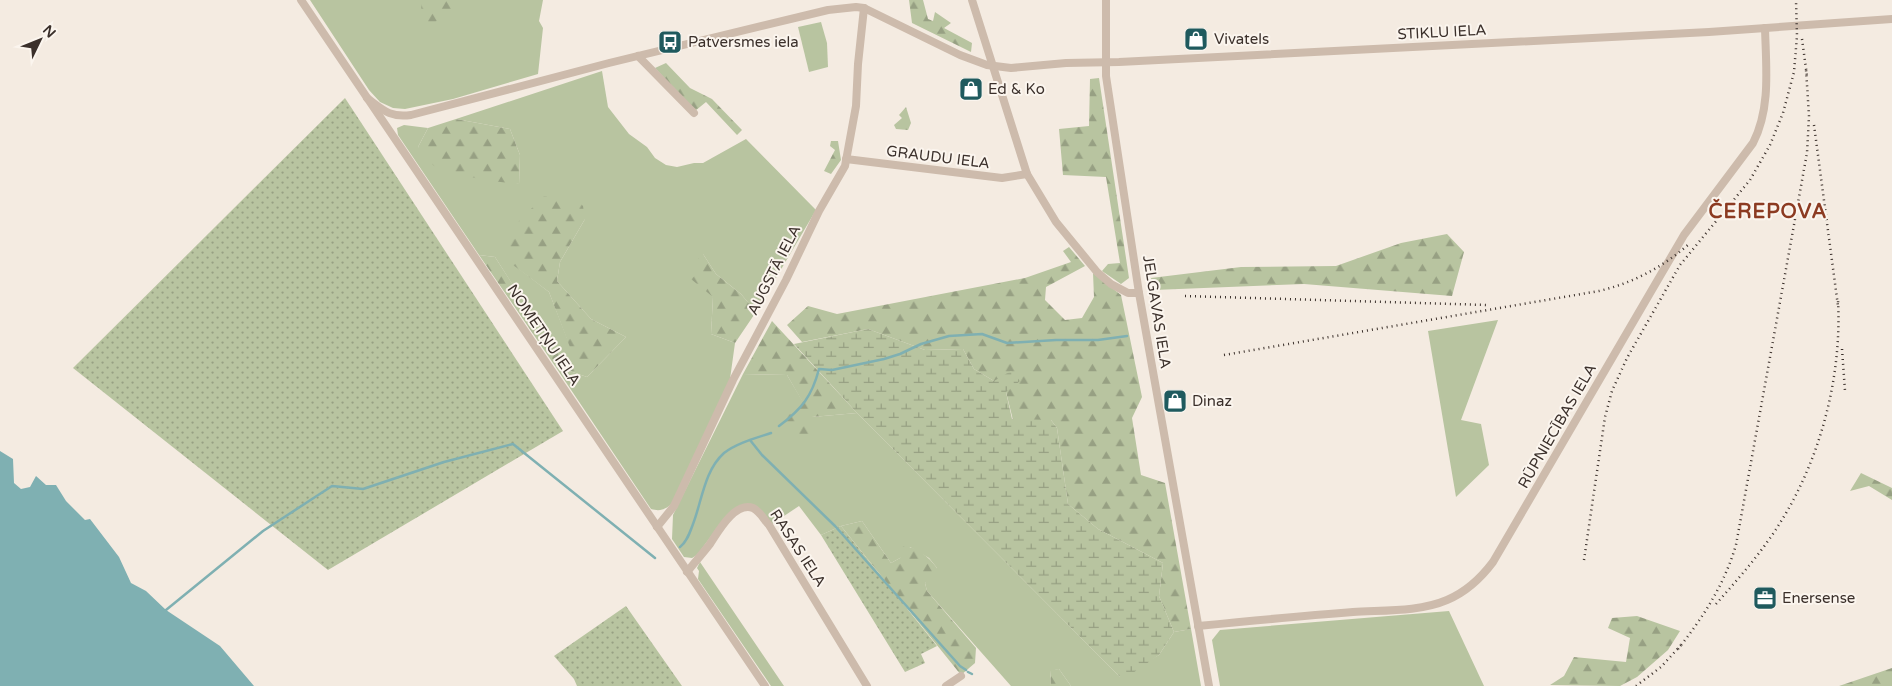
<svg xmlns="http://www.w3.org/2000/svg" width="1892" height="686" font-family="'Varela Round',sans-serif">
  <defs>
    <pattern id="forest-firs" width="22" height="20" patternUnits="userSpaceOnUse" patternTransform="scale(1.25)"><rect width="22" height="20" fill="#b8c4a0"/><path d="M5 1l3.5 6h-7zM16 11l3.5 6h-7z" fill="#97a083"/></pattern>
    <pattern id="wetland-marsh" width="20" height="14" patternUnits="userSpaceOnUse" patternTransform="scale(1.25)"><rect width="20" height="14" fill="#b8c4a0"/><path d="M1 5h8M5 5V1M11 12h8M15 12V8" fill="none" stroke="#97a083"/></pattern>
    <pattern id="park-tufts" width="24" height="20" patternUnits="userSpaceOnUse" patternTransform="scale(1.25)"><rect width="24" height="20" fill="#b8c4a0"/><path d="M3 7l-1-3M5 7V3M7 7l1-3M15 17l-1-3M17 17v-4M19 17l1-3" fill="none" stroke="#97a083"/></pattern>
    <pattern id="garden-dots" width="8" height="8" patternUnits="userSpaceOnUse" patternTransform="scale(1.25)"><rect width="8" height="8" fill="#b8c4a0"/><path d="M2 2h.1M6 6h.1" fill="none" stroke="#97a083" stroke-width="1.8" stroke-linecap="round"/></pattern>
  </defs>
  <rect width="100%" height="100%" fill="#f4ebe1"/>
  <g fill="#b8c4a0">
    <polygon points="310,0 543,0 539,21 543,28 538,74 453,99 405,109 393,108 380,102 369,90"/>
    <polygon points="821,22 827,43 828,67 809,72 798,27"/>
    <path d="M602,71l6,36 21,27 18,13 8,11 11,7 11,2 17,-4h9l43,-24 70,71 -60,102 -15,-18 -25,-20 -13,-20 10,43 -2,37 24,9 -5,36 -56,123c-8,7 -13,10 -23,7l-96,-143 32,11 39,-40 -35,-18 -34,-38 3,-19 25,-43 -71,46 35,27 23,59 -19,-3 -58,-91 -16,-2 -81,-120 -1,-7 7,-3 24,3 -10,19 101,37 1,-29 -10,-26 -54,-10z"/>
    <polygon points="1498,320 1461,420 1481,424 1489,465 1456,497 1428,331"/>
    <polygon points="743,374 787,375 812,417 857,413 1120,677 1159,655 1174,632 1191,629 1201,686 1071,686 1059,669 1050,671 1051,686 1011,686 927,591 925,583 937,568 929,558 910,547 900,558 891,563 862,521 841,526 821,535 799,506 772,524 744,505 712,535 697,555 692,558 684,557 672,539 673,515"/>
    <polygon points="700,562 784,686 771,686 698,579 699,571 697,568"/>
    <polygon points="1449,611 1484,686 1220,686 1212,640 1220,630"/>
  </g>
  <g fill="url(#forest-firs)">
    <polygon points="421,0 449,0 457,5 428,28 422,22"/>
    <polygon points="909,0 923,0 928,19 933,21 935,12 951,23 944,28 972,43 971,52 912,23"/>
    <polygon points="666,63 690,88 712,99 742,130 737,135 706,102 695,111 655,68"/>
    <polygon points="1099,78 1129,278 1121,284 1102,271 1108,264 1120,263 1106,177 1063,175 1059,129 1089,126 1090,79"/>
    <polygon points="456,119 510,129 520,155 519,184 482,180 434,166 418,147 428,128"/>
    <polygon points="831,141 838,141 841,160 831,174 824,171 835,150 830,146"/>
    <polygon points="544,196 574,198 583,206 585,219 560,262 557,281 591,319 626,337 587,377 555,366 479,255 495,257 553,347 571,350 549,292 513,265 504,244 519,221"/>
    <polygon points="1447,234 1464,252 1452,296 1304,284 1154,290 1151,278 1241,267 1336,266 1401,243"/>
    <polygon points="1069,247 1085,266 1046,287 1045,300 1065,320 1082,318 1094,297 1093,273 1121,295 1142,397 1132,418 1141,475 1165,483 1191,629 1174,632 1159,596 1163,563 1098,529 1068,504 1057,428 1051,420 1013,420 1006,392 994,381 974,369 963,349 925,350 868,329 802,342 787,325 808,306 837,314 1025,278 1071,262 1063,251"/>
    <polygon points="703,254 716,274 741,294 756,312 735,343 711,334 713,297 691,279 700,271 698,258"/>
    <polygon points="772,321 857,413 812,417 816,438 796,445 778,423 802,401 787,375 743,374"/>
    <polygon points="1861,473 1892,488 1892,500 1869,486 1850,491"/>
    <path d="M862,521l29,42 9,-5 3,-12c14,1 26,11 34,22l-1,8 -11,7 2,8 49,57 -1,15 -14,12 -120,-149z"/>
    <polygon points="1637,616 1680,631 1668,650 1637,677 1620,686 1550,685 1564,676 1574,657 1626,662 1630,638 1608,628 1612,618"/>
    <polygon points="1892,668 1892,686 1839,686"/>
    <polygon points="1059,669 1071,686 1051,686 1050,670"/>
  </g>
  <polygon fill="url(#wetland-marsh)" points="868,329 925,350 963,349 974,369 994,381 1011,371 1020,381 1006,392 1012,419 1051,420 1057,428 1068,504 1098,529 1163,563 1159,596 1174,632 1159,655 1127,677 1120,677 857,413 794,344"/>
  <polygon fill="url(#park-tufts)" points="906,107 911,123 908,130 896,129 894,125 902,118 899,115"/>
  <g fill="url(#garden-dots)">
    <polygon points="345,98 563,431 328,570 73,368"/>
    <polygon points="841,526 937,646 921,654 925,663 905,672 821,535"/>
    <polygon points="626,606 682,686 577,686 574,679 554,656"/>
  </g>
  <polygon fill="#7fb0b2" points="0,451 13,459 14,483 21,489 30,487 36,476 46,485 56,485 66,501 85,520 90,519 119,557 131,583 146,591 166,610 220,646 254,686 0,686"/>
  <g fill="none" stroke-linecap="round" stroke-linejoin="round">
    <g stroke="#7fb0b2" stroke-width="2.5">
      <path d="M779,426c23,-17 33,-30 40,-57l13,1 52,-11 16,-5 21,-10 28,-8 33,-2 25,9 49,-3h42l29,-4"/>
      <polyline points="750,440 762,455 835,526 960,666 966,670"/>
      <path d="M680,547c7,-5 10,-15 13,-23 9,-23 11,-53 31,-71 13,-10 32,-15 47,-20"/>
      <polyline points="166,610 263,531 332,486 363,489 444,462 513,444 655,558"/>
      <polyline points="968,672 972,674"/>
    </g>
    <g stroke="#cdbbac" stroke-width="8">
      <polyline points="301,0 765,686"/>
      <polyline points="972,0 1027,174 1056,222 1097,272 1111,284 1128,293 1139,293"/>
      <polyline points="1106,0 1106,76 1139,293 1209,686"/>
      <polyline points="638,56 694,113"/>
      <path d="M367,98c16,12 23,20 44,17l198,-52 219,-53 28,-3 8,1 96,47 27,10 24,3 55,-5 53,-1 590,-30 183,-13"/>
      <polyline points="846,159 1002,178 1027,174"/>
      <polyline points="657,527 674,506 733,380 786,280 819,211 845,166 856,106 858,64 864,8"/>
      <path d="M687,572c8,-10 16,-19 23,-28 8,-12 25,-43 43,-36 7,3 11,12 16,17l98,161"/>
      <path d="M1198,626c51,-5 103,-10 155,-14 30,-2 66,0 94,-12 19,-8 34,-22 46,-38l191,-327 69,-92c18,-35 13,-76 12,-115"/>
      <polyline points="946,686 961,676"/>
    </g>
    <g stroke="#3b302b" stroke-width="2.5" stroke-dasharray="1 4" stroke-linecap="butt">
      <polyline points="1802,39 1807,76"/>
      <polyline points="1814,125 1838,306"/>
      <polyline points="1185,296 1487,305"/>
      <polyline points="1842,349 1845,391"/>
      <path d="M1224,355l375,-64c34,-8 64,-24 90,-47"/>
      <polyline points="1584,560 1605,417 1612,391 1627,358 1680,265 1750,180 1770,145 1783,113 1794,72 1797,36 1796,0"/>
      <path d="M1716,604c23,-26 46,-52 64,-81 41,-65 62,-147 58,-223"/>
      <path d="M1678,649c26,-33 46,-64 58,-104l71,-392 2,-37 -3,-47"/>
      <polyline points="1636,686 1661,667 1682,644"/>
    </g>
  </g>
  <defs>
    <g id="shop-square" transform="scale(1.25)"><rect x="-9" y="-9" width="18" height="18" rx="4" fill="#1f5a5e" stroke="#fbf5ee"/><path d="M-5-2.5h2.3a2.7 3.5 0 0 1 5.4 0H5L5.5 6h-11ZM-1.5-2.5h3a1.5 2.3 0 0 0-3 0Z" fill="#fff"/></g>
    <g id="bus-square" transform="scale(1.25)"><rect x="-9" y="-9" width="18" height="18" rx="4" fill="#1f5a5e" stroke="#fbf5ee"/><path d="M-5-6H5V4H4V6H2V4H-2V6H-4V4H-5ZM-3.5-4V0h7V-4ZM-3.5 1.2v1.5H-2V1.2ZM2 1.2v1.5H3.5V1.2Z" fill="#fff"/></g>
    <g id="office-square" transform="scale(1.25)"><rect x="-9" y="-9" width="18" height="18" rx="4" fill="#1f5a5e" stroke="#fbf5ee"/><path d="M-6-3h4V-5.5h4V-3h4V5H-6ZM-1-4.5V-3h2v-1.5ZM-6 0V1H6V0Z" fill="#fff"/></g>
  </defs>
  <g fill-rule="evenodd">
    <use href="#shop-square" x="1196" y="39"/>
    <use href="#bus-square" x="670" y="42"/>
    <use href="#shop-square" x="971" y="89"/>
    <use href="#shop-square" x="1175" y="401"/>
    <use href="#office-square" x="1765" y="598"/>
  </g>
  <g text-anchor="middle" dominant-baseline="central" stroke-width="4" stroke-linejoin="round" paint-order="stroke">
    <g font-size="15" fill="#3b302b" stroke="#fbf5ee">
      <text transform="translate(1442 32) rotate(-3)">STIKLU IELA</text>
      <text transform="translate(938 157) rotate(7)">GRAUDU IELA</text>
      <text transform="translate(774 270) rotate(-63)">AUGSTĀ IELA</text>
      <text transform="translate(1157 312) rotate(81)">JELGAVAS IELA</text>
      <text transform="translate(544 335) rotate(56)">NOMETŅU IELA</text>
      <text transform="translate(1557 426) rotate(-60)">RŪPNIECĪBAS IELA</text>
      <text transform="translate(798 548) rotate(57)">RASAS IELA</text>
    </g>
    <g font-size="15" fill="#3b302b" stroke="#fbf5ee" text-anchor="start">
      <text x="1214" y="39">Vivatels</text>
      <text x="688" y="42">Patversmes iela</text>
      <text x="988" y="89">Ed &amp; Ko</text>
      <text x="1192" y="401">Dinaz</text>
      <text x="1782" y="598">Enersense</text>
    </g>
    <g font-size="20" font-weight="bold" letter-spacing="1" fill="#8c3b22" stroke="#fbf5ee">
      <text x="1768" y="212">ČEREPOVA</text>
    </g>
  </g>
  <g transform="translate(40 40) rotate(47)" stroke="#fbf5ee" stroke-width="4" paint-order="stroke">
  <path d="M0-4L9 19L0 12L-9 19Z" fill="#3b302b"/>
  <text y="-8" font-size="14" font-weight="bold" text-anchor="middle" fill="#3b302b">N</text>
  </g>
</svg>
